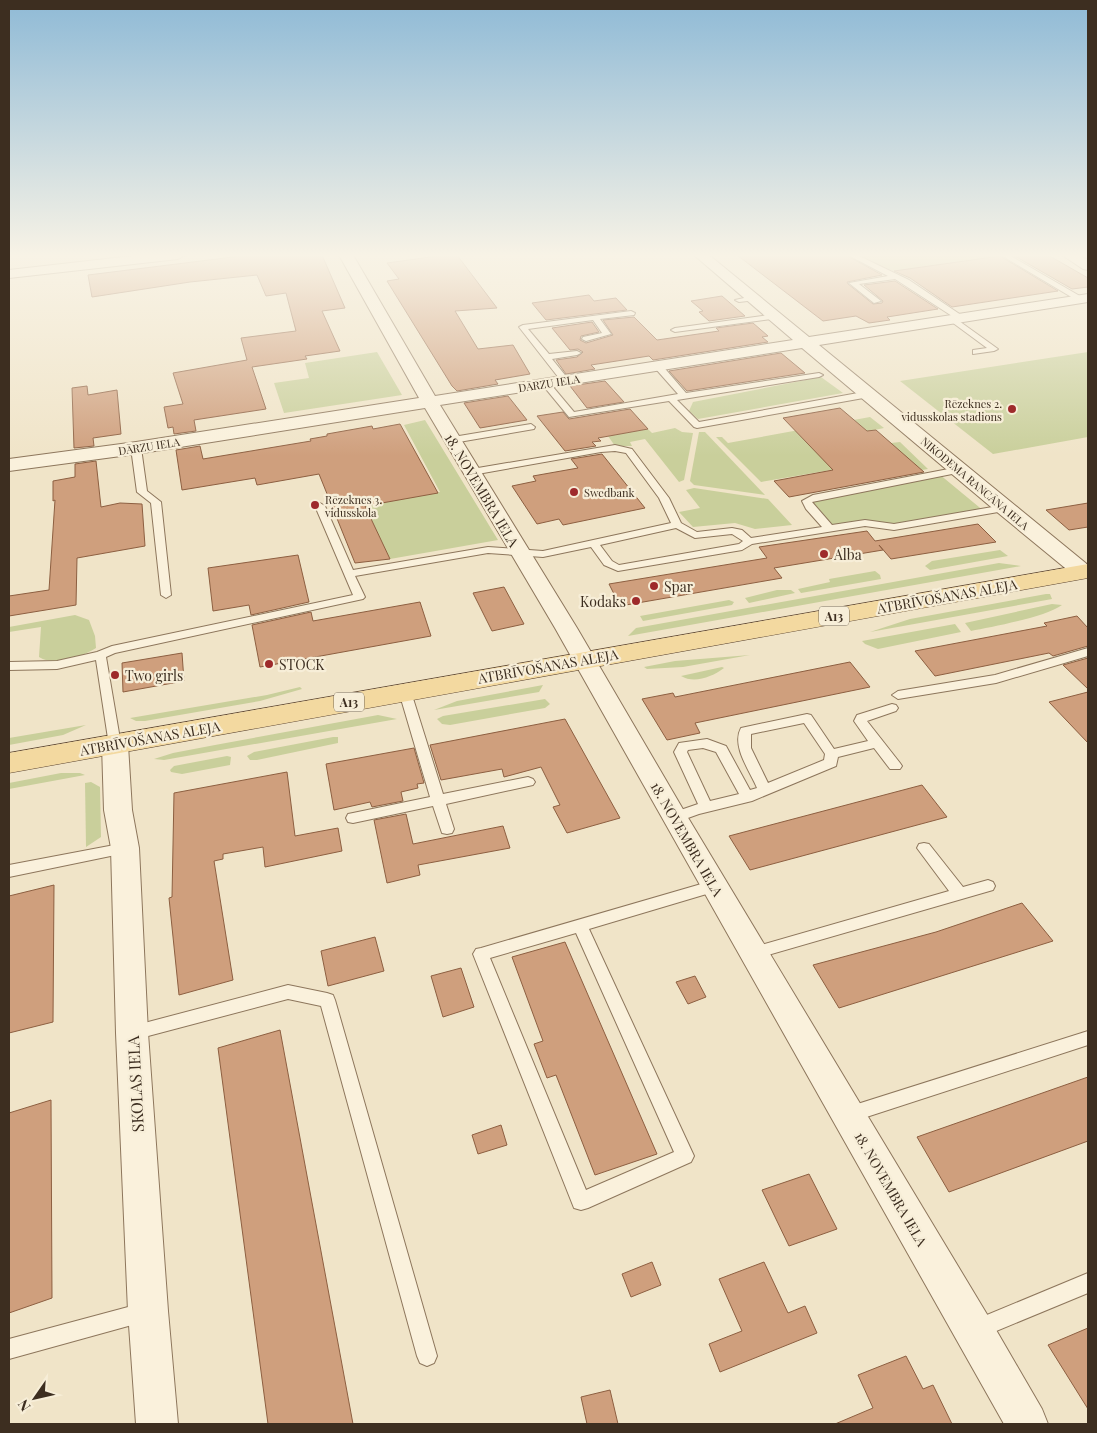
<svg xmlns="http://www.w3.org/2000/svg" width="1097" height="1433" font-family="'Playfair Display',serif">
  <rect width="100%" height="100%" fill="#f0e4c8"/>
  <g fill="#c9cf9b">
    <polygon points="859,255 992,255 995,257 893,271"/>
    <polygon points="377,352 402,395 284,413 274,383 309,378 305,363"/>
    <polygon points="1088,352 1088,437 993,454 900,381"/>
    <polygon points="821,377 843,393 698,419 689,411 693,402"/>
    <polygon points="870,417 884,428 865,432 873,445 900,442 928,469 922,470 907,457 761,482 716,437 722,437 728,443"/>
    <polygon points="425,420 498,540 390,559 365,506 440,492 404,425"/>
    <polygon points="675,428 682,432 693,433 684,480 679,482 645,439 630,442 632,446 615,446 608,436 648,429 652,433"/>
    <polygon points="699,432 705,432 765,495 694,485 690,481"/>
    <polygon points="939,474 985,512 894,527 865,523 829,528 810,507 813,498"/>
    <polygon points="694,488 768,499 792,525 755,529 735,523 693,527 679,512 700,508 686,490"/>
    <polygon points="1000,550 1008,556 930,570 925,566 932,561"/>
    <polygon points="999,563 1021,566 628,636 636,628"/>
    <polygon points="875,571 880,575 881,579 801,593 798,589 830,582 829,579"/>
    <polygon points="777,590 791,590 795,593 749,603 745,598"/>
    <polygon points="1046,594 1050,594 1052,599 870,632 910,619"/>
    <polygon points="729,600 734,602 732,605 643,621 640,616"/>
    <path d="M1052,604l10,1c-16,12 -70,22 -91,26l-6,-8z"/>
    <path d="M75,615l14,5 6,16 1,12c-15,9 -41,19 -57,9l2,-30 -32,5v-5z"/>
    <polygon points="955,624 961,632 878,649 865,644 862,641"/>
    <polygon points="750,655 683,667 647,669 644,667 675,661"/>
    <path d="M722,667l2,1c-12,9 -30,16 -43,8z"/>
    <polygon points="543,685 539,692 434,710 457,701"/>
    <polygon points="300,687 302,689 260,701 145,721 136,721 130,718 267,695"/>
    <polygon points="545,699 550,704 545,708 450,725 442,724 437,719 443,716"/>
    <polygon points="378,715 397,719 164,760 154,759 173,753 215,745"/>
    <polygon points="86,725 63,735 9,745 9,738"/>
    <polygon points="333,737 338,737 338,743 257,760 250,760 247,756 254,752"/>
    <polygon points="227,756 231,757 230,765 182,774 171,772 170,770 174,766"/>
    <polygon points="61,773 80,773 85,775 9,789 9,783"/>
    <polygon points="91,782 100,787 101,837 86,847 85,783"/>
  </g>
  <g fill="#cf9f7d" stroke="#8d5f41">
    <polygon points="249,255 322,255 345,308 322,311 340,351 305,356 307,359 252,367 266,409 194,420 196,431 174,434 173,427 168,428 164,407 183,404 173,373 247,360 241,338 296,331 286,293 266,296 257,275 190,282 92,297 88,275"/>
    <polygon points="445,255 457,255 497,308 455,311 478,349 513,345 530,374 495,380 498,384 457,391 452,386 387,281 399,279 387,263"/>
    <polygon points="737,255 846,255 882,275 847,282 848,284 873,304 882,303 883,301 864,285 895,281 938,309 887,317 890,320 869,323 856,316 823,321"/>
    <polygon points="1013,255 1048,255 1088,278 1088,287 1072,289"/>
    <polygon points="1000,256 1058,291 952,307 910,278 894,271"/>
    <polygon points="589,295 594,301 616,298 627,310 546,320 532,303"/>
    <polygon points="722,296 745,316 709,321 699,312 703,311 691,301"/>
    <polygon points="634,317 657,340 719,331 716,328 753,323 768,336 762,337 768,342 653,360 649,356 591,365 595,369 566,374 556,360 577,357 583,352 578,349 570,350 552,328 592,322 599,332 581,336 580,340 586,343 613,335 603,320"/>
    <polygon points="781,353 805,373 687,391 669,371"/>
    <polygon points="605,381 624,402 587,408 570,386"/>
    <polygon points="87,386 88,395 117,390 121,434 93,438 94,446 74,448 72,388"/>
    <polygon points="508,396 527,420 480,428 464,403"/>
    <polygon points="840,408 867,431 876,430 924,472 789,497 774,481 833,470 783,418"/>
    <polygon points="630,409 648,429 598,438 601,441 592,442 596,446 565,451 537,416 563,412 569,419"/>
    <polygon points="400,424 438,493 365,506 390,559 355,563 319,474 257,485 255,478 182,490 176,450 200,446 203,459 311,441 310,439 327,436 327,434 372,426 373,429"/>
    <polygon points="602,454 645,508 563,525 559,519 537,524 512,486 536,481 533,476 578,468 571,459"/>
    <polygon points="96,461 101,507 120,503 142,504 145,546 77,558 76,605 9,616 9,596 49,590 55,500 53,501 53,481 75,477 75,464"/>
    <polygon points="1088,503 1088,527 1069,530 1046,510"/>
    <polygon points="978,524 996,542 891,559 879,545 883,550 774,568 782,578 620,606 609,584 767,558 759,547 867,531 875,541"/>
    <polygon points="298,555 309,602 251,615 249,605 213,611 208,568"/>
    <polygon points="504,587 524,624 492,631 473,593"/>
    <polygon points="420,602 431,636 260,667 252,625 311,612 313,621"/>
    <polygon points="1077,616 1088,628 1088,646 1053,656 1049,653 935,676 915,651 1047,626 1044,623"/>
    <polygon points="182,653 184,681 123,692 122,663"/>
    <polygon points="1088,658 1088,689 1063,665"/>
    <polygon points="850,662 870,687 695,723 700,733 667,740 642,699 673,693 675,697"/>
    <polygon points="1088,692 1088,743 1049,702"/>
    <polygon points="565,719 620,818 567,833 553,807 560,805 541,767 504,777 502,769 441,780 430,745"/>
    <polygon points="414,748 424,783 417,784 418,788 401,792 403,801 372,807 370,802 334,810 326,764"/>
    <polygon points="287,772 295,836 338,828 342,851 265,867 263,847 223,854 223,859 214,861 233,980 179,995 169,898 172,897 174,793"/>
    <polygon points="922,785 947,817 750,870 729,836"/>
    <polygon points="406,814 413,844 503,826 510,848 418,865 420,875 387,883 374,820"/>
    <polygon points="54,885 53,1022 9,1033 9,896"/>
    <polygon points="1022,903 1053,941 839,1008 813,965 936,932"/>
    <polygon points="375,937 384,971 328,986 321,951"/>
    <polygon points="565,942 657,1154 595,1175 556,1075 547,1078 534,1044 543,1041 512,957"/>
    <polygon points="461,968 474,1007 443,1017 431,976"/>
    <polygon points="695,976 706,997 688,1004 676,982"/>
    <polygon points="280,1030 353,1424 268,1424 218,1048"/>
    <polygon points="1088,1077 1088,1141 949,1192 917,1137"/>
    <polygon points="51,1100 52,1298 9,1313 9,1113"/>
    <polygon points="501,1125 507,1145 478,1154 472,1135"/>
    <polygon points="809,1174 837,1229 789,1246 762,1190"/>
    <polygon points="652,1262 661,1285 631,1297 622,1274"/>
    <polygon points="764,1262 788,1313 805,1306 817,1333 720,1372 709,1344 742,1331 719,1279"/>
    <polygon points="1088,1328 1088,1409 1048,1345"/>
    <polygon points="906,1356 923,1389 933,1385 952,1424 835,1424 873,1408 858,1375"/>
    <polygon points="610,1390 618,1424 587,1424 581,1397"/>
  </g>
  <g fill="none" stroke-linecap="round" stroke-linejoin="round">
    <g stroke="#8d765c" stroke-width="2">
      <g id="lane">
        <polygon points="848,255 857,255 909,280 964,317 964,321 959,321 998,349 994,351 973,354 973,350 987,348 949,320 955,318 895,279 859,284 881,301 874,303 849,283 888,276"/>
        <polygon points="1001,255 1009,255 1085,299 1078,301"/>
        <polygon points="753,296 757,298 756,300 739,302 735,300"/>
        <polygon points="631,311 635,313 634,315 600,319 611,334 586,341 582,339 583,337 602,333 593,320 528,329 549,354 577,351 581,353 577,355 552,359 569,380 565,383 562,382 519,327 523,325"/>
        <polygon points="776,314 780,316 779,318 675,332 671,330 675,328"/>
        <polygon points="655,364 661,364 686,393 819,373 823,375 819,377 677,400 699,422 869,391 873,394 869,397 697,428 694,427 669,401 569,417 541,383 548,381 574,412 678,394 655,368"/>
        <polygon points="531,424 535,427 534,429 453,443 448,440 453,437"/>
        <polygon points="136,445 141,448 147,491 161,502 171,595 166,598 161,595 151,503 137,492 131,448"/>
        <path d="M615,445l17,4 37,49 12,25 16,9 35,-4 10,2 9,8 71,-11 -16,-18 -4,-8 11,-6 146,-28 5,3 -2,2 -150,30 20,23 33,-5 29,4 110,-19 5,3 -5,3 -110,19 -29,-4 -113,18 -10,6 -124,21 -14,-6 -13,-18 -48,10 -55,-4 -133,23 10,21 -2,2 -248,54 -9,4 15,88 -1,3h-10l-1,-3 -13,-85 -39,9 -48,1v-8l48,-1 40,-9 15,-6 241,-51 -38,-89 5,-3 5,3 28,64 135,-23 55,4 128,-28 -12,-25 -33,-45 -11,-2 -14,1 -129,23 -5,-3 5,-3zM676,528l19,10 37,-4 11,7 -4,3 -120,21 -7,-4 -12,-16z"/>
        <polygon points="1088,648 1088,656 996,683 898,699 892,695 898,691 995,675"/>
        <polygon points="405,688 411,692 443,794 528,777 533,779 535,782 533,785 446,804 454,829 452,833 447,834 442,833 433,806 353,823 348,822 346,818 348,814 353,813 430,797 399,692"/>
        <path d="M892,704l4,1 2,3 -2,3 -29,10 33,42 2,3 -2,3h-10l-16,-21 -36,9 -2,9 -84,35 -53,13 -25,9 -5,-1 -2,-4 2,-4 29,-10 -24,-52 5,-9 28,-4 19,7 24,44 7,-2c-7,-17 -26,-42 -16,-60l66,-14 4,1 23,34 34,-8 -14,-20 3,-6zM804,723l21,31 -1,6 -56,23 -17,-35v-14zM703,748l13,4 23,42 -29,7 -23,-49 1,-2z"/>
        <polygon points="125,843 130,844 132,848 130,852 9,877 9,865"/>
        <polygon points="924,843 929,844 963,887 988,880 993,882 995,886 993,890 754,959 749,958 746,953 749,948 754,947 949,891 917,848 919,844"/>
        <path d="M715,880l5,2 2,4 -2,4 -131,39 105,227 -3,6 -103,46 -7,2 -7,-2 -101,-254 3,-5 5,-1zM576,933l98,219 -88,38 -96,-232z"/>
        <polygon points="288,985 327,993 333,995 335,1000 437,1356 434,1363 427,1366 420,1363 417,1356 321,1006 288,999 133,1040 127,1038 125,1033 127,1028 133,1026"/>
        <polygon points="1088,1031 1088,1045 848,1123 842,1121 839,1115 842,1109 848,1107"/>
        <polygon points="1088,1273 1088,1293 977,1339 970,1336 967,1329 970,1322"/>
        <polygon points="143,1303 150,1306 153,1313 150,1320 9,1359 9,1339"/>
      </g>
    </g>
    <g stroke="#8d765c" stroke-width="2">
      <g id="street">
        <polygon points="141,255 185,255 178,259 9,278 9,270"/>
        <polygon points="339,255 353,255 435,396 793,340 694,255 709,255 809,337 1088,294 1088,302 819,345 1088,565 1088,577 1076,577 997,512 802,348 440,405 577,628 684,811 988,1316 1042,1409 1048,1424 1004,1424 555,628 425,408 136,454 9,471 9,459 136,442 419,398"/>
        <polygon points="1062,255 1079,255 1088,260 1088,270 1083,269"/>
        <polygon points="115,736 124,739 128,745 132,810 139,848 148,1033 168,1311 178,1424 136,1424 128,1311 116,1033 111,848 104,810 102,745 106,739"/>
      </g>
    </g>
    <g stroke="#5b4430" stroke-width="1">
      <polygon id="primary" points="1088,564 1088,578 9,773 9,753"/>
    </g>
    <use href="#lane" fill="#faf1dc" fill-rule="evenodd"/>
    <use href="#street" fill="#faf1dc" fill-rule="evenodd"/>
    <use href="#primary" fill="#f3d9a0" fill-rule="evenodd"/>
  </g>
  <linearGradient id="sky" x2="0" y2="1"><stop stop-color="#8fbad6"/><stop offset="0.56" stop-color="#f8f3e6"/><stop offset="1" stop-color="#f8f3e6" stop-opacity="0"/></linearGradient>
  <rect width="1097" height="456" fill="url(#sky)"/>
  <g fill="#9e2a2b" stroke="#f7eed8" stroke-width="2">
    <circle cx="1012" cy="409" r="5"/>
    <circle cx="574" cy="492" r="5"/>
    <circle cx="315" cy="505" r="5"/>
    <circle cx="824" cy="554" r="5"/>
    <circle cx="654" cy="586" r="5"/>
    <circle cx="636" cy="601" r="5"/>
    <circle cx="269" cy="664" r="5"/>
    <circle cx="115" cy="675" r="5"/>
  </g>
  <g text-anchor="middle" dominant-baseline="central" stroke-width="4.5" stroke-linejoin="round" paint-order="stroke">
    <g font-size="11" fill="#3d2e20" stroke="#f7eed8">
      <text transform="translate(549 383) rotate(-9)">DĀRZU IELA</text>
      <text transform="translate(149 446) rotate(-9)">DĀRZU IELA</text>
      <text transform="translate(975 483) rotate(40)">NIKODEMA RANCĀNA IELA</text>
    </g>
    <g font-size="11" fill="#3d2e20" stroke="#f7eed8" text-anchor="start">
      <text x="1002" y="403" text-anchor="end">Rēzeknes 2.<tspan x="1002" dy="13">vidusskolas stadions</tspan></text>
      <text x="584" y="492">Swedbank</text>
      <text x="325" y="499">Rēzeknes 3.<tspan x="325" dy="13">vidusskola</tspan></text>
    </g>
    <g fill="#f7eed8" stroke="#756857" stroke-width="1">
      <rect x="819" y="606.5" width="30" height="19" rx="4"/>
      <rect x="334" y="692.5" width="30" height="19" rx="4"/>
    </g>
    <g font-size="12" font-weight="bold" fill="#3d2e20">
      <text x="834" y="616">A13</text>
      <text x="349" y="702">A13</text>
    </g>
    <g font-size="14" fill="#3d2e20" stroke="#f7eed8">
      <text transform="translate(482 490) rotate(59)">18. NOVEMBRA IELA</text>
      <text transform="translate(947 596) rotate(-10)">ATBRĪVOŠANAS ALEJA</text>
      <text transform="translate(548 666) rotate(-10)">ATBRĪVOŠANAS ALEJA</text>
      <text transform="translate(150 738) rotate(-10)">ATBRĪVOŠANAS ALEJA</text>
      <text transform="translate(687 839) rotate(60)">18. NOVEMBRA IELA</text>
      <text transform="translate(891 1189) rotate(60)">18. NOVEMBRA IELA</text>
    </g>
    <g font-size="14" fill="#3d2e20" stroke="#f7eed8" text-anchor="start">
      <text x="834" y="554">Alba</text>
      <text x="664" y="586">Spar</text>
      <text x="626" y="601" text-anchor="end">Kodaks</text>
      <text x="279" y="664">STOCK</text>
      <text x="125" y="675">Two girls</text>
    </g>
    <g font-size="16" fill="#3d2e20" stroke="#f7eed8">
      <text transform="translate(135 1084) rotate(-93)">SKOLAS IELA</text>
    </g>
  </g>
  <rect width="1097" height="1433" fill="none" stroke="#3d2e20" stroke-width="20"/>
  <g transform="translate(35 1398) rotate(236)" stroke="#f7eed8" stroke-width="4" paint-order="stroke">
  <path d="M0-4L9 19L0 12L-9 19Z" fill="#3d2e20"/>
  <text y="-8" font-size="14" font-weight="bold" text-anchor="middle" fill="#3d2e20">N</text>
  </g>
</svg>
